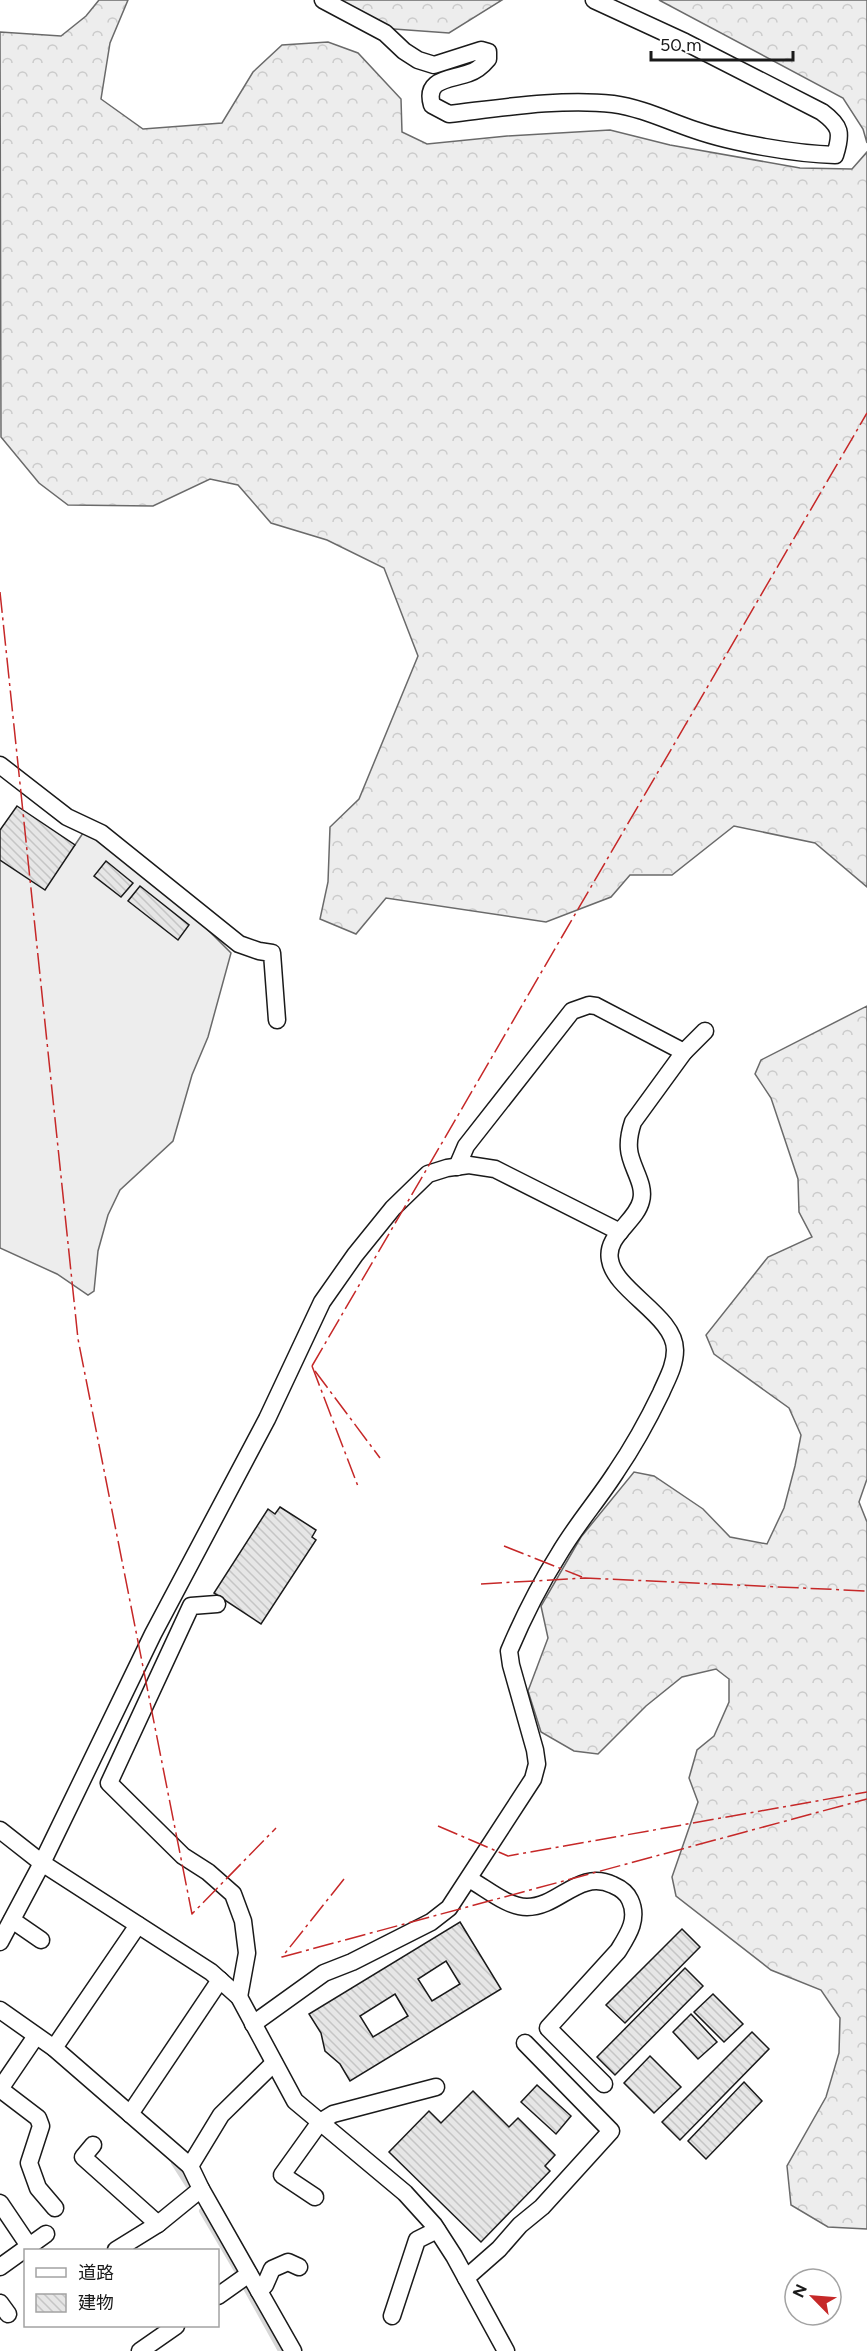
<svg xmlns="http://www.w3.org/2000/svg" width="867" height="2351" font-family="Figtree,'Noto Sans JP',sans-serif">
  <defs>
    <pattern id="forest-crowns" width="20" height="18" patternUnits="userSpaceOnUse" patternTransform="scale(1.5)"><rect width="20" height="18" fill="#ededed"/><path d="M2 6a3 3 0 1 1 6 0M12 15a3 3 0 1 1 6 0" fill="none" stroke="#cbcbcb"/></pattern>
    <pattern id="building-back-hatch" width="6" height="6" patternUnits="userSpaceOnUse" patternTransform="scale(1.5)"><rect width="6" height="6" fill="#e6e6e6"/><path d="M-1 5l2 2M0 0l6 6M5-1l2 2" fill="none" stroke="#c5c5c5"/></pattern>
  </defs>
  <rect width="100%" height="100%" fill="#fff"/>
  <g fill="url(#forest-crowns)" stroke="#6a6a6a" stroke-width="1.5">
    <polygon points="99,0 128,0 110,43 101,99 143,129 222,123 253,72 282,45 328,42 358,53 401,99 402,132 427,144 507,136 610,130 670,145 800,168 852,169 867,152 867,887 815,843 734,826 672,875 630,875 611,897 546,922 386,898 356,934 320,919 328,882 330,827 359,799 418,656 384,568 327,540 271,523 238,485 210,479 153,506 68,505 39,483 1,437 0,32 61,36 86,16"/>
    <polygon points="332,0 502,0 449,33 380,28"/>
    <polygon points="659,0 867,0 867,143 863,129 843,98"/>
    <polygon points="867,1006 867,1479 859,1502 867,1522 867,2229 828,2227 791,2205 787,2166 826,2097 839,2053 840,2018 821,1990 771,1970 676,1896 672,1877 698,1802 689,1778 697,1750 714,1736 729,1702 729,1679 716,1669 682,1677 646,1706 598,1754 574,1751 541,1732 528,1691 548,1638 541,1606 581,1537 634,1472 654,1476 703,1509 730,1537 767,1544 784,1508 795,1466 801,1435 789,1408 714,1354 706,1335 768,1257 812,1237 799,1212 798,1179 771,1098 755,1074 761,1060"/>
  </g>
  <polygon fill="#ededed" stroke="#6a6a6a" stroke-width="1.5" points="83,833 101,842 201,923 231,953 208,1037 192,1075 173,1141 120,1190 108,1215 98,1251 94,1291 88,1295 57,1274 0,1248 0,860 75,845"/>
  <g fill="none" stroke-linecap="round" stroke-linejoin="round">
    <g stroke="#d7d7d7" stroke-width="6">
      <polyline points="174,2163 188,2185"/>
      <polyline points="202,2211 236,2269"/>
      <polyline points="246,2288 281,2351"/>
    </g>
  </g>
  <g fill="url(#building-back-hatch)" stroke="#1a1a1a" stroke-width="1.5" fill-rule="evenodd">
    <polygon points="17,806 75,845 45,890 0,860 0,830"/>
    <polygon points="106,861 133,883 121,897 94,876"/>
    <polygon points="140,886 189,925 178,940 128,901"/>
    <polygon points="280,1507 316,1530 312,1537 316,1540 261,1624 214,1593 268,1509 275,1514"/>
    <path d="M460,1922l41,67 -151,92 -10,-17 -15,-13 -4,-18 -12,-19zM446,1961l14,23 -28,17 -14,-22zM395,1994l13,22 -35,21 -13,-21z"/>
    <polygon points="682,1929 700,1947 625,2023 606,2005"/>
    <polygon points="685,1968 703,1986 615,2075 597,2057"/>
    <polygon points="713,1994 743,2024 724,2042 694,2012"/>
    <polygon points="691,2014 717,2042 698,2059 673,2032"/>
    <polygon points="752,2032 769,2049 680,2140 662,2122"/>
    <polygon points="650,2056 681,2087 654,2113 624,2083"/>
    <polygon points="744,2082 762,2101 706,2159 688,2141"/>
    <polygon points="537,2085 571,2116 556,2134 521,2102"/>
    <polygon points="473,2091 509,2127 518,2118 555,2155 545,2166 550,2171 481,2242 389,2152 429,2111 441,2123"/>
  </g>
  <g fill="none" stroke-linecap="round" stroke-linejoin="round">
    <g stroke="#1a1a1a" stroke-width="19">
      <g id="street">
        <path d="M323,0l62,33 19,18 14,9 16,5 47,-15 7,2v7c-5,6 -12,12 -19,14 -18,7 -45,5 -37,32l17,9c52,-6 112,-16 164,-10 29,4 55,17 82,26 37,13 101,24 140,25 7,-22 6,-29 -13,-43l-137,-70 -91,-42"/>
        <polyline points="0,765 67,817 101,833 239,944 259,951 272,953 277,1020"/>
        <polyline points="457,1167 466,1146 572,1011 589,1005 596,1006 684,1052"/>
        <polyline points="217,1604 191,1606 109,1783 183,1856 208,1872 233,1894 243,1921 247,1953 239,1997"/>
        <polyline points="0,1830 42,1863 211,1972 239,1997 295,2101 405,2193 434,2225 454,2256 506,2351"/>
        <path d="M469,1879c17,9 38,28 58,28 32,0 52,-38 86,-22 7,3 14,8 17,15 9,19 -2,35 -12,51l-70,77 56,56"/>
        <polyline points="12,1920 41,1940"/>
        <polyline points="0,1942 42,1863 153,1634 267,1419 322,1302 355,1255 393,1208 428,1174 447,1168 469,1165 495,1169 620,1232"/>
        <polyline points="0,2010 54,2048 190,2166"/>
        <path d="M253,2024l71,-51 28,-11 79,-40 18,-14 84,-129 4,-15 -2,-14 -24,-85 -2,-14c14,-33 31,-67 50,-97 17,-29 39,-54 57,-82 17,-25 32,-52 45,-79 6,-14 14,-27 14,-43 0,-34 -60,-59 -65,-90 -5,-24 26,-38 31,-59 5,-17 -11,-35 -12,-52 -1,-10 1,-18 4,-27l51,-70 21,-21"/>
        <polyline points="54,2048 138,1925"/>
        <polyline points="274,2063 221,2115 190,2166 201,2189 293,2351"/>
        <polyline points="0,2089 38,2118 41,2126 29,2163 38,2188 55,2208"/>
        <polyline points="0,2089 36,2036"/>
        <polyline points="130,2114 220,1980"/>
        <polyline points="93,2145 83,2157 158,2224"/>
        <polyline points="315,2197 282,2175 320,2122 333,2114 436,2087"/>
        <polyline points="0,2203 29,2246"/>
        <polyline points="116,2250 158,2224 201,2189"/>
        <polyline points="0,2267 46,2234"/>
        <polyline points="466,2278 499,2249 520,2225 542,2207 611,2131 525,2043"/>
        <polyline points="259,2291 265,2285 272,2269 288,2262 299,2267"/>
        <polyline points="218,2296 249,2274"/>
        <polyline points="0,2303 8,2314"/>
        <polyline points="392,2316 417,2240 437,2230"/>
        <polyline points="140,2351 176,2326"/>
      </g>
    </g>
    <use href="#street" stroke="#fff" stroke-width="16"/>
    <g stroke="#c62828" stroke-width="1.5" stroke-dasharray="21 4.5 3 4.5" stroke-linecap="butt">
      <polyline points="0,592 78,1339 192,1914 276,1828"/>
      <polyline points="312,1366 867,413"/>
      <polyline points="312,1366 359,1489"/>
      <polyline points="315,1371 380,1458"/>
      <polyline points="504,1546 582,1577"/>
      <polyline points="481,1584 585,1578 867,1591"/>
      <polyline points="438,1826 508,1856 867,1792"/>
      <polyline points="344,1879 282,1957 867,1799"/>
    </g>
  </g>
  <rect x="24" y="2249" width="195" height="78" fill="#ffffff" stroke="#a3a3a3" stroke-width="1.5"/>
  <rect x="36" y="2268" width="30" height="9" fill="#ffffff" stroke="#a3a3a3" stroke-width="1.5"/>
  <text x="78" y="2279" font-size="18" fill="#1a1a1a">道路</text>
  <rect x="36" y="2294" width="30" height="18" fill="url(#building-back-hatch)" stroke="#a3a3a3" stroke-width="1.5"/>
  <text x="78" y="2309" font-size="18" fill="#1a1a1a">建物</text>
  <g transform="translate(813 2297) rotate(295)"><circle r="28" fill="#ffffff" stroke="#a3a3a3" stroke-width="1.5"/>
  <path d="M0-4.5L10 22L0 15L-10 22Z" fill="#c62828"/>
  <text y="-9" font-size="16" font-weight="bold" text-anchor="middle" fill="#1a1a1a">N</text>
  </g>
  <path d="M651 51v9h142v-9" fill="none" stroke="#1a1a1a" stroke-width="3"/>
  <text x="660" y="51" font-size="18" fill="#1a1a1a" stroke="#ffffff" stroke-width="4.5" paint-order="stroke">50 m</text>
</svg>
